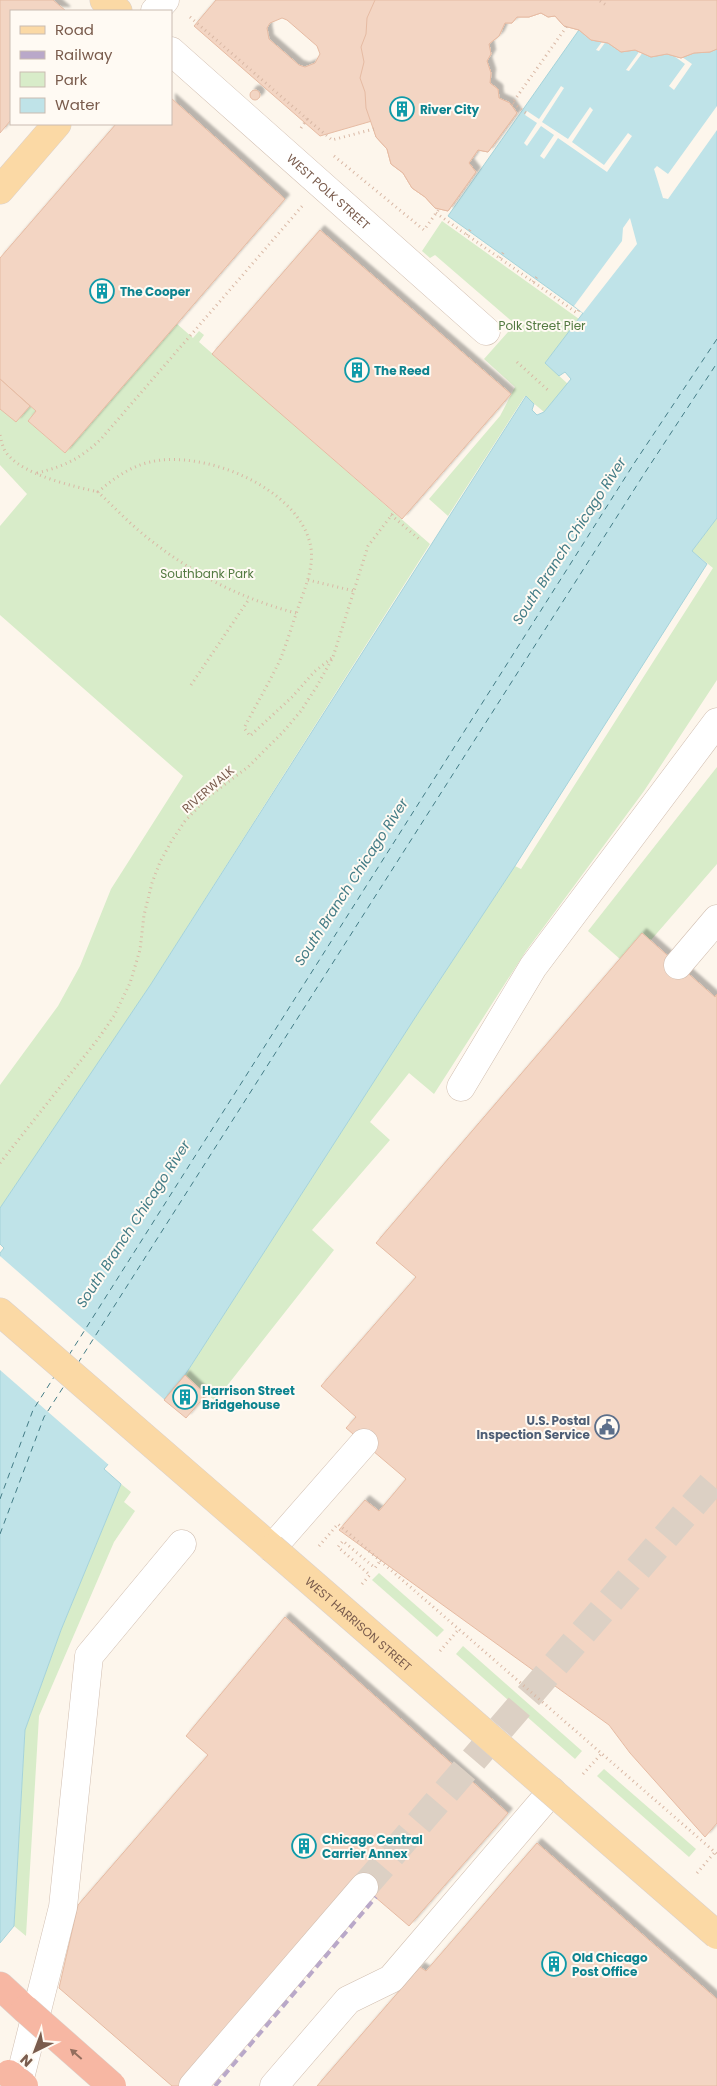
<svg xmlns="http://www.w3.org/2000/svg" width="717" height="2086" font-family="Poppins,sans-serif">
  <defs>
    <filter id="shadow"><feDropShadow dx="4.5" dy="-4.5" stdDeviation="1" flood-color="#0004"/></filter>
  </defs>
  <rect width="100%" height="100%" fill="#fdf6ec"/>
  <g fill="#d8ecc9">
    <polygon points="442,221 579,319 545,363 568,384 544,412 525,396 448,516 429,499 500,416 515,387 484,359 515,324 435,255 430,258 422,251"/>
    <polygon points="176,323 193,338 199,331 204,335 199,342 430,544 151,984 0,1208 0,1085 58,1006 80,966 111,889 183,776 0,615 0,526 27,494 0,465 0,379 36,411 28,421 65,453"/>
    <polygon points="717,518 717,680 644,791 526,951 434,1094 409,1073 370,1122 390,1140 312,1230 334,1250 215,1401 185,1375 420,1010 515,866 521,869 713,568 692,551"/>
    <polygon points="717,767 717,864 651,940 642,933 620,959 588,931"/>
    <polygon points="121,1484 131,1492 124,1502 135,1511 114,1542 39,1716 26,1936 14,1926 25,1730 61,1630"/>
    <polygon points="379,1573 444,1630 437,1637 372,1580"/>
    <polygon points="463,1646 582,1751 575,1759 456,1654"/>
    <polygon points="604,1769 696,1849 689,1857 597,1776"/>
  </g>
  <polygon fill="#bfe3e8" stroke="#a5d3da" points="600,0 717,0 717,518 692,551 707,564 515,866 420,1010 185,1375 104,1469 121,1484 61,1630 25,1730 14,1926 0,1943 0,1253 4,1248 0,1244 0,1208 151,984 526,396 534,404 532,410 537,415 544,412 571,379 565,372 559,376 545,363 583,313 448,216"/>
  <g fill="#fdf6ec">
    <polygon points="633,0 639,0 626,17 640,27 655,6 659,9 644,30 692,64 674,90 669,86 685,64 652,40 629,71 626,70 649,38 622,19 599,51 596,50 620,17 604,6 607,3 622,14"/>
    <polygon points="561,86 564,88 542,122 568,139 590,107 593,110 572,142 604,165 628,133 632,136 607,172 558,138 544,159 540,156 554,135 541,126 527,146 524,143 537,123 525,115 527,111 539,119"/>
    <polygon points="717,106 717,130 668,199 663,198 654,169 657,166 668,174"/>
    <polygon points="630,218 637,244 583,313 574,306 622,241 623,228"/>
    <polygon points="0,1256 166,1401 110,1466 0,1370"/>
  </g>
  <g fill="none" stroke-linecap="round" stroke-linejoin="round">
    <g stroke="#437c86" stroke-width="1" stroke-dasharray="6 5" stroke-linecap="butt">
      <polyline points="69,1355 635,462 717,339"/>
      <polyline points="78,1363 646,471 717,363"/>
      <polyline points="0,1499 33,1410 54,1377"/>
      <polyline points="0,1534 44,1417 64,1386"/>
    </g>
  </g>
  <g fill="#f3d5c3" stroke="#e6bba3" fill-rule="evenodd" filter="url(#shadow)">
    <polygon points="0,0 53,0 66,11 11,11 11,120 0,133"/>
    <path d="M216,0h501v49l-7,3 -16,1 -13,5 -14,-4 -16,3 -16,-7 -14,2 -13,-9 -17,-3 -12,-10 -15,-4 -9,-10 -7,1 -7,-4 -12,4h-12l-5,6h-7l-6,13 -10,8 2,10 -4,7 4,12 -1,10 8,6 1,9 11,5 7,10 -29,39 -10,-2 -9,13 7,9 -28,39 -13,-3 -10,-11 -13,-9 -9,-15 -12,-9 -4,-15 -11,-12 -4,-16 -52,15 -126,-110zM282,18l5,2 30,26 3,8 -5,9 -10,4 -6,-2 -30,-26 -2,-11 3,-5z"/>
    <polygon points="375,0 717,0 717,49 710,52 694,53 681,58 667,54 651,57 635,50 621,52 608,43 591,40 579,30 564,26 555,16 548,17 541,13 529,17 517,17 512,23 505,23 499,36 489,44 491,54 487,61 491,73 490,83 498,89 499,98 510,103 517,113 488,152 478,150 469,163 476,172 448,211 435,208 425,197 412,188 403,173 391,164 387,149 376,137 366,108 365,92 360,78 364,62 361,47 366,34 367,18"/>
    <circle cx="255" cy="95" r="5"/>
    <polygon points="171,98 285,199 65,453 28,421 36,411 0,379 0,258 116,124 171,124"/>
    <polygon points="320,230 511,394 402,519 212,354"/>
    <polygon points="0,379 30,406 16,422 0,409"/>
    <polygon points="642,933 715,997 717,994 717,1823 705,1837 630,1753 609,1725 339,1530 365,1500 379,1511 406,1479 346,1428 356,1417 321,1386 416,1277 376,1243"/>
    <polygon points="185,1375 206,1395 186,1418 164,1400"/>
    <polygon points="285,1617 508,1813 409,1926 354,1879 180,2086 172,2086 59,1988 78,1905 208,1755 186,1736"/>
    <polygon points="537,1843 717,1999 717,2086 317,2086 420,1967 426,1971"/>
  </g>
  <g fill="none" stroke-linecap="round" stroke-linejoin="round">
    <polyline stroke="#dcd0c4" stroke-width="28" stroke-dasharray="28 14" stroke-linecap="butt" points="364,1887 717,1477"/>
    <g stroke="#d1beb0" stroke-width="29">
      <g id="minor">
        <polyline points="155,11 165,0"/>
        <path id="s1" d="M171,51l315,280"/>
        <polyline points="678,965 717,919"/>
        <polyline points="461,1087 533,967 717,722"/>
        <polyline points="272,1548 364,1443"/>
        <polyline points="18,2086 63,1907 89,1656 182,1544"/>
        <polyline points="193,2086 364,1887"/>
        <polyline points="274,2086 348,2000 391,1979 552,1791"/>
      </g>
    </g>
    <g stroke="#dad1cd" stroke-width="29">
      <g id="major">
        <polyline points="104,0 118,11"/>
        <polyline points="0,190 57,124"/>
        <polyline points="0,1312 272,1548"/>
      </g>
    </g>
    <g stroke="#dad1cd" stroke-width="29">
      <polyline id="highway" points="0,1986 25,2009"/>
    </g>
    <g stroke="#d9b8a5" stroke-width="3" stroke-dasharray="1 4" stroke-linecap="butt">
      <polyline points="600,1 606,5"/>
      <polyline points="190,17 307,119 301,128"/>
      <polyline points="513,103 526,113"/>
      <polyline points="511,105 567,26"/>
      <polyline points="307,119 332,140 374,129"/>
      <polyline points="334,156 424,230 439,209"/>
      <polyline points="436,213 577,313 579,310"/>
      <polyline points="467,235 472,227"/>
      <polyline points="500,258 505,250"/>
      <polyline points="533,282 539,274"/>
      <polyline points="517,362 550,392"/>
      <path d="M0,435c2,8 3,15 9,21 18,20 64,30 89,36"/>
      <path d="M37,473c28,-7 43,-14 64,-34l203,-235"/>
      <polyline points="391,515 419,539"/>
      <polyline points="308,580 354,591"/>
      <path d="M296,613c-54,-14 -103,-39 -147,-74 -18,-14 -34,-31 -51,-47 15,-13 31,-25 52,-30 53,-13 151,26 161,86 3,23 -8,44 -15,66 -5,15 -10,31 -16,46 -11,23 -24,45 -36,68l6,8 42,-39 22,-25 19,-15"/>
      <polyline points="191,685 249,599"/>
      <polyline points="0,1163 98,1039 114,1016 130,983 140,950 144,915 152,883 160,862 171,842 185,821 208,797 248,767 283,732 301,711 317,686 333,657 368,546 394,512"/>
      <polyline points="319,1546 338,1524 717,1854"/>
      <polyline points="362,1584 370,1575 338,1547 343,1541 375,1568 380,1561"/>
      <polyline points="440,1651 459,1629"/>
      <polyline points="583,1774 602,1753"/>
      <polyline points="697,1873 715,1852"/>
    </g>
    <use href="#minor" stroke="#fff" stroke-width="28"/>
    <use href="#major" stroke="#fbd9a5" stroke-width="28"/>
    <use href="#highway" stroke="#f7b7a3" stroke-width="28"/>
    <polyline stroke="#b9a8c9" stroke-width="4" stroke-dasharray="8 5" stroke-linecap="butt" points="215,2086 376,1897"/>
    <g stroke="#dad1cd" stroke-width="29" stroke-linecap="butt">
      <g id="major-bridge">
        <path id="s2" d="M272,1548l445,387"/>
      </g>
    </g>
    <g stroke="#dad1cd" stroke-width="29" stroke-linecap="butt">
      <g id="highway-bridge">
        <polyline points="25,2009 112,2086"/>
        <polyline points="9,2074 24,2086"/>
      </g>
    </g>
    <use href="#major-bridge" stroke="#fbd9a5" stroke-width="28"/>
    <use href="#highway-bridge" stroke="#f7b7a3" stroke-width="28"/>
  </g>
  <defs><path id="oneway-solid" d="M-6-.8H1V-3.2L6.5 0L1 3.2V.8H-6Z" transform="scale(1.25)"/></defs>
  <use fill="#936e5e" href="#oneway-solid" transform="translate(76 2054) rotate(-139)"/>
  <defs>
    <g id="building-ring" transform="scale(1.25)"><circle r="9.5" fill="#fffaf3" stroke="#0f9aa8" stroke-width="1.5"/><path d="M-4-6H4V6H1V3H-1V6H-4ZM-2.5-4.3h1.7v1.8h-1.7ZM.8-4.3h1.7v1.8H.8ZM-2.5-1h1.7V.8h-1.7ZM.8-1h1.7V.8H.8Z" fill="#0f9aa8"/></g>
    <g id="civic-ring" transform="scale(1.25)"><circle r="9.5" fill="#fffaf3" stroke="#5c6f8a" stroke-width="1.5"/><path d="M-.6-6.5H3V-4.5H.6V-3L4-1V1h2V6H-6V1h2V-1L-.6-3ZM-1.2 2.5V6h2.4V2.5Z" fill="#5c6f8a"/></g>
  </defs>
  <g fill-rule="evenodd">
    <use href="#building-ring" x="402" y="109"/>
    <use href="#building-ring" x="102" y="291"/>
    <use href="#building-ring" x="357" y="370"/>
    <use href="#building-ring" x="185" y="1397"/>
    <use href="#civic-ring" x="607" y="1427"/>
    <use href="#building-ring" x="304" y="1846"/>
    <use href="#building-ring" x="554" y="1964"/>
  </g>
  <g text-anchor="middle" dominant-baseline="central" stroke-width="4" stroke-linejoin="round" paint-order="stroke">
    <g font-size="12" font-weight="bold" fill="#0d838f" stroke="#fffaf3" text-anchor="start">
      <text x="420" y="109">River City</text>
      <text x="120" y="291">The Cooper</text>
      <text x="374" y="370">The Reed</text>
      <text x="202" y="1390">Harrison Street<tspan x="202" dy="14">Bridgehouse</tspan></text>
      <text x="322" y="1839">Chicago Central<tspan x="322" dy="14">Carrier Annex</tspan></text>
      <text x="572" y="1957">Old Chicago<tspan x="572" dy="14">Post Office</tspan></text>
    </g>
    <g font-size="12" fill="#7a5c4d" stroke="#fffaf3">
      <text stroke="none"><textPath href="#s1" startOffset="211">WEST POLK STREET</textPath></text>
      <text transform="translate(208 789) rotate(-41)">RIVERWALK</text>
      <text stroke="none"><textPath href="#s2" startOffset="115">WEST HARRISON STREET</textPath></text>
    </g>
    <g font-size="12" fill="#537a41" stroke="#fffaf3">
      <text x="542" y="325">Polk Street Pier</text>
      <text x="207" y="573">Southbank Park</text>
    </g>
    <g font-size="12" font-weight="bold" fill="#4e5e75" stroke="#fffaf3" text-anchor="end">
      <text x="590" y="1420">U.S. Postal<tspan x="590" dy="14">Inspection Service</tspan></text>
    </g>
    <g font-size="14" font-style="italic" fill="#437c86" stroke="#fffaf3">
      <text transform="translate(569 541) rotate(-57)">South Branch Chicago River</text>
      <text transform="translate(351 882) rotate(-57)">South Branch Chicago River</text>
      <text transform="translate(133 1224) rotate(-57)">South Branch Chicago River</text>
    </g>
  </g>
  <rect x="10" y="10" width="162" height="115" fill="#fffaf3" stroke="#cabbb1"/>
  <rect x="20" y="26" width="25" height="8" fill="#fbd9a5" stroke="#cabbb1"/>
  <text x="55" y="35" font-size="15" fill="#7a5c4d">Road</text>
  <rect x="20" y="51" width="25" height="8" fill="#b9a8c9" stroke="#cabbb1"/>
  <text x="55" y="60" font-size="15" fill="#7a5c4d">Railway</text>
  <rect x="20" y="72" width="25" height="15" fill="#d8ecc9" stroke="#cabbb1"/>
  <text x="55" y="85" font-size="15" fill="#7a5c4d">Park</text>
  <rect x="20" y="98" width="25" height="15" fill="#bfe3e8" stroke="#cabbb1"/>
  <text x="55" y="110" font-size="15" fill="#7a5c4d">Water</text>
  <g transform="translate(35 2051) rotate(222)" stroke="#fffaf3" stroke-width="4" paint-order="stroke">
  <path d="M0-4L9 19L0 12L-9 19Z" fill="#7a5c4d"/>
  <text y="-8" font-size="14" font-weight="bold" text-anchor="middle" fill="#7a5c4d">N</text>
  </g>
</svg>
